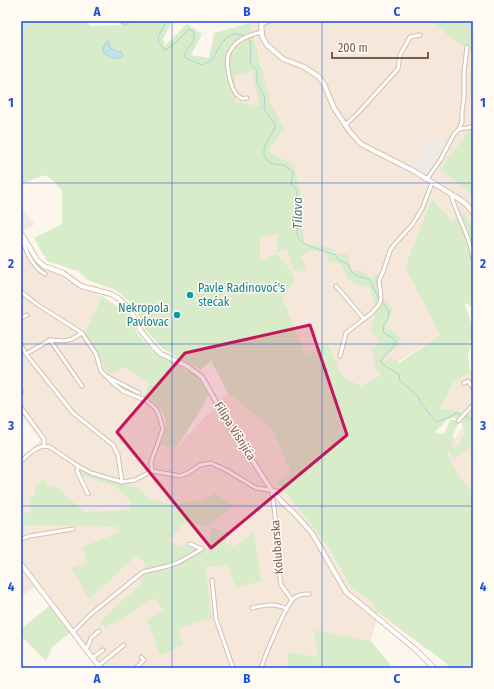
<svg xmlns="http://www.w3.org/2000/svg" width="494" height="689" font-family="'Fira Sans Condensed',sans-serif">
  <rect width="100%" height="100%" fill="#fdf6ec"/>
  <g fill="#f5e8da">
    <polygon points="249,21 433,21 446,34 473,53 473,124 440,170 473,194 473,228 464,214 452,221 433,199 405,267 440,335 361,386 342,376 327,342 306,355 282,297 296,281 291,271 277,253 260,262 261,185 259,107 235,100 235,76 263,69"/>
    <polygon points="21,208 35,224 21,233"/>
    <polygon points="21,235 40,261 69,282 102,296 85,332 125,367 149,384 151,399 158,405 166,428 160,445 176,448 228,393 272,429 291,474 277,481 328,548 351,588 370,600 378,613 371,641 314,630 318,658 287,652 288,668 102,668 35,586 21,597 21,458 41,440 21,415"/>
    <polygon points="473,370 473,493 458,475 447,452 470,415 440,409 454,381"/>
  </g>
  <polygon fill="#efe9e4" points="435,134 446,145 427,176 410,166"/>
  <g fill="#d8ecc9" fill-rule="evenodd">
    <path d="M21,21h63l7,5 29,-1v-4h52l-9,18 2,7 22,-22 15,10 -11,21 18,3 5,-25 36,-10 21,81 14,25 -18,22 27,14 8,35 2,44 28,4 4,7 7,-2 6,3 2,16 10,-2 10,8 9,-6 1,25 12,12 -8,20 8,1 7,8 -3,9 -13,11 -1,4 8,-4 6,2 1,4 42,-29 -35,-68 27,-68 20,22 12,-8 9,15v78l-9,-3 9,25v11l-5,15 2,18 -16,9 -14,28 12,1 21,5v24l-5,10 -15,9 -4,-9 -2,3 11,23 15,18v175h-24l-3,-5 -68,-50 -8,-13 -19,-12 -21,-38 -53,-69 14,-7 -19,-45 -44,-36 -17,-32 -10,9 -38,-21 -20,-22 -10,-23 -18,-14 -27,-10 -10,-9 -31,-10 -13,-23 28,-14v-34l-10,-10 -7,-5 -24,9zM253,71l6,35h-1l-22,-5 -1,-25zM279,234l-2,19 -17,9v-25zM287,249l6,20 8,4 5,-7 -5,-9 8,-7 15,2 5,9 12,3c6,14 10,25 28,22l7,24 -5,20 5,6 4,7 -9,6 2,4 2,15 5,7 -19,11 -19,-10 -15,-34 -21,13 -24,-58 14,-16 -5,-10 -14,-18zM453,417l8,5 5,12 -5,4 -1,8 -9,1 4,-8 -3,-2 7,-15 -8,-3 -7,15 -9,-2 13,-13z"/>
    <polygon points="433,21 473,21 473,53 446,34"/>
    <polygon points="473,124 473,194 440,170"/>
    <path d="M102,296l27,18 9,21 14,15 46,27 10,17 -3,9 -29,45 -16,-3c2,-5 6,-12 6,-18 0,-15 -10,-26 -23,-31l6,-12 -24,-17 -16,7 -24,-42z"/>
    <polygon points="80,471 139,488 148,498 172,505 202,500 215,493 233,506 208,526 185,523 169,540 179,547 185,544 206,549 212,528 228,532 225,544 235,546 254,532 261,581 236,588 228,566 205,567 212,618 178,628 183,645 160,655 147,620 164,611 155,598 105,628 100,621 140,585 146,563 136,556 89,599 71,568 87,562 83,547 120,532 117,527 50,525 21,525 21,516 32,510 29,499 36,493 34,487 44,478 48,487 56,486 84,512 129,510 131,502 116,487 79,474"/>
    <polygon points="51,605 71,632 52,647 46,661 21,636 21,629"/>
    <polygon points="314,630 371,641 393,668 288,668 287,652 318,657"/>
  </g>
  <path fill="#bfe3e8" stroke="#a5d3da" d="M107,41l2,1 1,6 9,4 2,-1 2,5c-8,5 -13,2 -20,-4v-4z"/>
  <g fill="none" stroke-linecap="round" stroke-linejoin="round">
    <g stroke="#a5d3da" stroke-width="1">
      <polyline points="121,21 121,22 125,25 132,21"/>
      <path d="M167,21l-8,14 -1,6 6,9 7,-3 18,-18 5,3v8l-9,13v5l17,7c3,-2 7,-3 9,-5 9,-10 14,-33 33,-24"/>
      <path d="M247,38l3,3 1,7 -1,14 7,9v12l8,14 -1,12 12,17c-5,10 -19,26 -8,35 5,4 10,4 16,4l9,7 -2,12c10,7 4,15 5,25 0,3 3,6 3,9 1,8 -6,16 2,23 9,7 24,10 35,14l2,5 10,4c5,13 9,12 21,15l10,20"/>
      <path d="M381,301c10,11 10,13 2,25l1,7 9,5 3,4c-4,8 -12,12 -15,20l4,4 14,8 1,7 18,15 3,7 15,19 14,-5 6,-4 5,2"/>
      <polyline points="464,416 473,420"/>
    </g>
    <g stroke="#d1beb0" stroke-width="5">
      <g id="street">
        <polyline points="261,25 269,21"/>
        <path d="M247,98c-2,0 -4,1 -6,0 -11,-5 -17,-38 -11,-47 7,-12 19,-16 32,-19"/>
        <polyline points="345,125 357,114 398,69 400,55 410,37 420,35"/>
        <polyline points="459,129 462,122 462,112 464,98 464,72 467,47"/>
        <polyline points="427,179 441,159 454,134 459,129 473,127"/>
        <path d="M451,194c6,24 19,40 22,66"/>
        <path d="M21,236c5,14 10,30 24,38"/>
        <polyline points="336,286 364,319"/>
        <polyline points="21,292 38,305 82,333 96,354 101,371 113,383 123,391 147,401 156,409 159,415 163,429 151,462 152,471"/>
        <polyline points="21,318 27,315"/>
        <polyline points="50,340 82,386"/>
        <polyline points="21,345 26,354 73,413 113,445 118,455 122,482"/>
        <polyline points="26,354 50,340 64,341 72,339 82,333"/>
        <polyline points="340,356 346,333 373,312 380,303 381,297 379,282 380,278 383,272 390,251 393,246 412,225 422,209 432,183"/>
        <polyline points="108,377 139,393"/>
        <polyline points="464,383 468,381 473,388"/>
        <polyline points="21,390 22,391"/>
        <polyline points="22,409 44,439 44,445"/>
        <polyline points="458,421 473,405"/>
        <path d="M21,461c9,-7 17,-18 29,-14l28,19 13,7 31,9 13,-2 17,-9 28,5 8,-3 12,-8 11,-2 15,7 30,18 21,3"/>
        <polyline points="78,466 77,471 88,494"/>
        <polyline points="272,492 276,523 280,579 281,585 292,600"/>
        <polyline points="21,539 30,536 73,529"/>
        <polyline points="212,580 216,619 233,668"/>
        <path d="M252,608c12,-3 23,-5 35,1"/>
        <polyline points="73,632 91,614 143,572 168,566 179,562 202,549 190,544"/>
        <polyline points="85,649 88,646 91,638 99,631"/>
        <polyline points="92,658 103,650"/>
        <polyline points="98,666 124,645"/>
        <polyline points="136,668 144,660 141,657"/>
        <path d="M261,668c4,-12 25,-64 33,-70 5,-4 9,-4 15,-4"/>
      </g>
    </g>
    <g stroke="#d6c0b0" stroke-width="6">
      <g id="secondary">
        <polyline points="261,21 262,36 267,45 283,59 304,67 319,77 324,84 334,108 350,132 361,144 414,171 459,199 466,204 473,213"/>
        <polyline points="21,233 37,260 44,266 63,273 81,286 111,294 118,298 130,309 141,331 154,347 161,354 187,366 202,377 224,416 272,491 282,502 293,512 312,533 346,592 415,649 434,668"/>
        <polyline points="21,564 100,668"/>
      </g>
    </g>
    <use href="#street" stroke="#fff" stroke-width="3"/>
    <use href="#secondary" stroke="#fff" stroke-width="4"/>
  </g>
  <path fill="#c2185b" fill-opacity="0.2" stroke="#c2185b" stroke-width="3" stroke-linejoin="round" d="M310,325l37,110 -136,113 -94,-116 68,-79z"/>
  <path fill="none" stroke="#1d4ed8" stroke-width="1" stroke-opacity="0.55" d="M172,21v647M322,21v647M21,183h452M21,344h452M21,506h452"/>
  <g fill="#0f9aa8" stroke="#fffaf3" stroke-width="1.5">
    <circle cx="190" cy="295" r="4"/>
    <circle cx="177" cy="315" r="4"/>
  </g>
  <g text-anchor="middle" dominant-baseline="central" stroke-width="3" stroke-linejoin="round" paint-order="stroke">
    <g font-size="12" fill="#0d838f" stroke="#fffaf3" text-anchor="start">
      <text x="198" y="288">Pavle Radinovoć's<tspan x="198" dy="14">stećak</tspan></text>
      <text x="169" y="308" text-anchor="end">Nekropola<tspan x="169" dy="14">Pavlovac</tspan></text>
    </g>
    <g font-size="12" fill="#7a5c4d" stroke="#fffaf3">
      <text transform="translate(235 431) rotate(58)">Filipa Višnjića</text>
      <text transform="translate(277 547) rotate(-94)">Kolubarska</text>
    </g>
    <g font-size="13" font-style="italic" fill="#437c86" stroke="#fffaf3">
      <text transform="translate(297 213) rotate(-90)">Tilava</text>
    </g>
  </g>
  <rect width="494" height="689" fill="none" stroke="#fffaf3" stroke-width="44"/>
  <path d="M332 52v6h96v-6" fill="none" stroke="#7a5c4d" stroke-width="2"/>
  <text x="338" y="52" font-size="12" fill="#7a5c4d" stroke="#fffaf3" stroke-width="3" paint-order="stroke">200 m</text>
  <rect x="22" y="22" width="450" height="645" fill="none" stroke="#1d4ed8" stroke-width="1.5"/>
  <g font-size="13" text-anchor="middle" font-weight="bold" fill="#1d4ed8">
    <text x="97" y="16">A</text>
    <text x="247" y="16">B</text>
    <text x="397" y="16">C</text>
    <text x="11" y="107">1</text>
    <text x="483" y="107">1</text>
    <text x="11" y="268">2</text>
    <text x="483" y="268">2</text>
    <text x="11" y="430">3</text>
    <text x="483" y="430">3</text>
    <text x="11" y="591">4</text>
    <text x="483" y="591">4</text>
    <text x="97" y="683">A</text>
    <text x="247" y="683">B</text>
    <text x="397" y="683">C</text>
  </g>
</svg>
